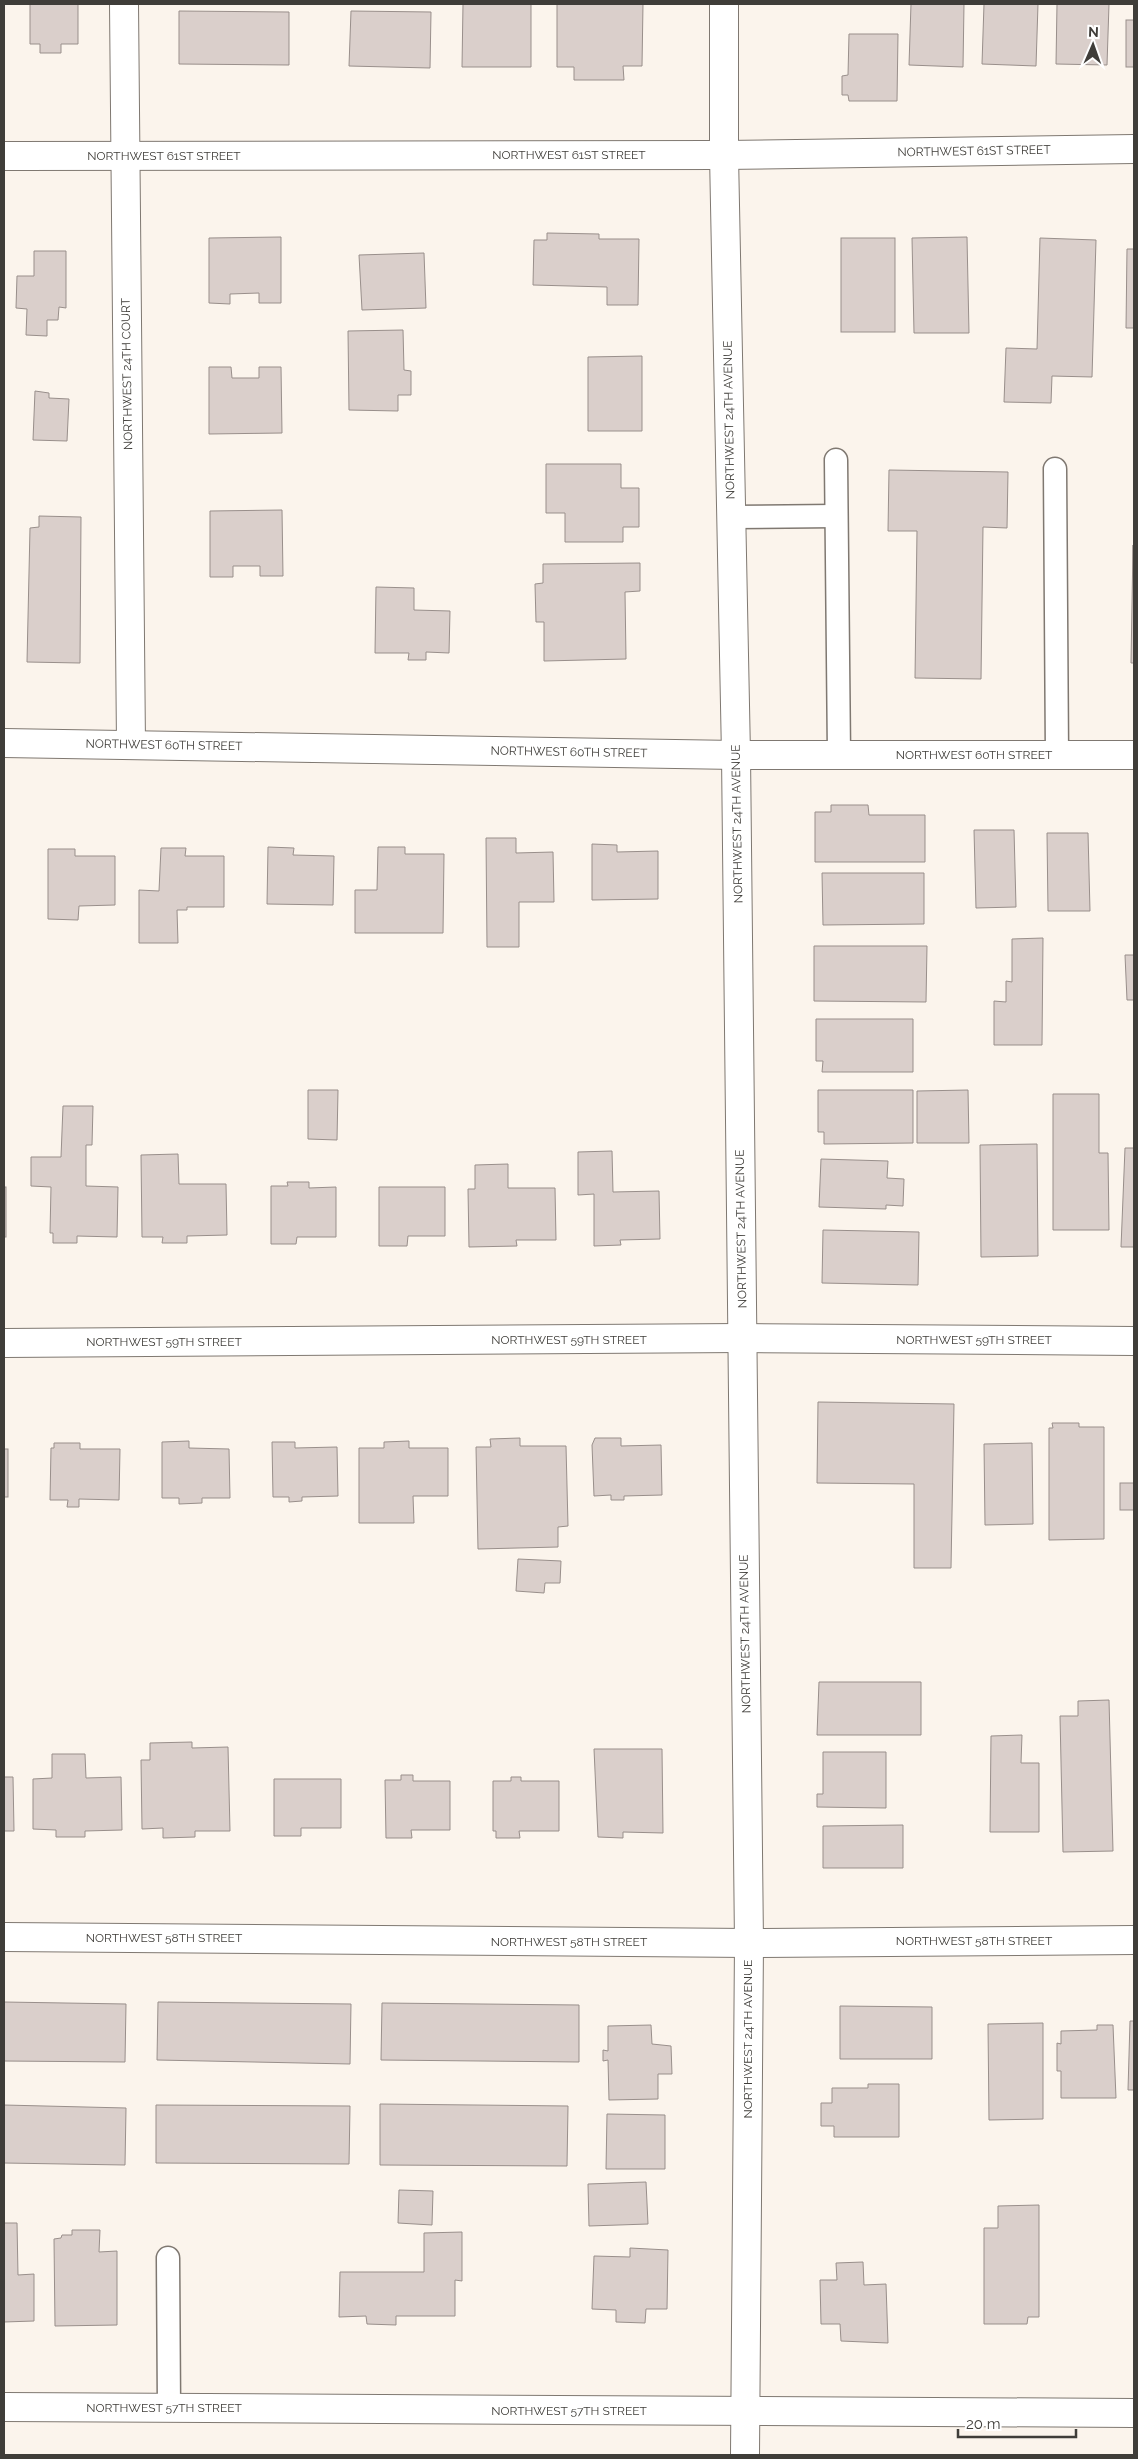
<svg xmlns="http://www.w3.org/2000/svg" width="1138" height="2459" font-family="Raleway,sans-serif">
  <rect width="100%" height="100%" fill="#fbf4ec"/>
  <g fill="#dacfcb" stroke="#998f8b">
    <polygon points="30,4 78,4 78,44 61,44 61,53 40,53 40,44 30,44"/>
    <polygon points="463,4 531,4 531,67 462,67"/>
    <polygon points="557,4 643,4 642,66 623,66 624,80 574,80 574,67 557,67"/>
    <polygon points="911,4 964,4 963,67 909,65"/>
    <polygon points="984,4 1038,4 1036,66 982,64"/>
    <polygon points="1057,4 1109,4 1107,65 1056,64"/>
    <polygon points="179,11 289,12 289,65 179,64"/>
    <polygon points="351,11 431,12 430,68 349,66"/>
    <rect x="1126" y="20" width="8" height="47"/>
    <polygon points="849,34 898,34 897,101 849,101 848,95 842,95 842,76 848,75"/>
    <polygon points="547,233 599,234 599,239 639,239 638,305 607,305 607,287 533,285 534,240 547,240"/>
    <polygon points="281,237 281,303 259,303 259,293 230,294 230,304 209,303 209,238"/>
    <polygon points="967,237 969,333 914,333 912,238"/>
    <rect x="841" y="238" width="54" height="94"/>
    <polygon points="1040,238 1096,240 1092,377 1052,376 1051,403 1004,402 1006,348 1037,349"/>
    <polygon points="1127,249 1134,249 1134,328 1126,328"/>
    <polygon points="34,251 66,251 66,308 59,307 58,320 47,320 47,336 26,335 27,309 16,308 17,276 34,276"/>
    <polygon points="424,253 426,308 362,310 359,255"/>
    <polygon points="403,330 404,370 411,371 411,395 398,395 398,411 349,410 348,331"/>
    <polygon points="642,356 642,431 588,431 588,357"/>
    <polygon points="209,367 231,367 232,378 259,378 259,367 281,367 282,433 209,434"/>
    <polygon points="35,391 49,393 49,398 69,399 67,441 33,440"/>
    <polygon points="546,464 621,464 621,488 639,488 639,527 623,527 623,542 565,542 565,513 546,513"/>
    <polygon points="889,470 1008,472 1007,528 983,527 981,679 915,678 917,531 888,531"/>
    <polygon points="282,510 283,576 260,576 260,566 233,566 233,577 210,577 210,511"/>
    <polygon points="39,516 81,517 80,663 27,662 30,528 39,527"/>
    <polygon points="1133,545 1134,663 1131,663"/>
    <polygon points="640,563 640,591 625,592 626,659 544,661 544,622 536,622 535,584 543,583 543,564"/>
    <polygon points="376,587 414,588 414,610 450,611 449,653 426,652 426,660 408,660 409,653 375,653"/>
    <polygon points="831,805 868,805 869,815 925,815 925,862 815,862 815,812 831,812"/>
    <polygon points="974,830 1014,830 1016,907 976,908"/>
    <polygon points="1047,833 1088,833 1090,911 1048,911"/>
    <polygon points="486,838 516,838 516,853 553,852 554,902 519,902 519,947 487,947"/>
    <polygon points="592,844 617,845 617,852 658,851 658,899 592,900"/>
    <polygon points="268,847 294,848 293,855 334,856 333,905 267,904"/>
    <polygon points="378,847 405,847 405,854 444,854 443,933 355,933 355,890 377,890"/>
    <polygon points="161,848 186,848 185,856 224,856 224,907 187,907 187,910 177,910 178,943 139,943 139,890 159,891"/>
    <polygon points="48,849 75,849 75,856 115,856 115,905 79,906 78,920 48,919"/>
    <polygon points="822,873 924,873 924,924 823,925"/>
    <polygon points="1043,938 1042,1045 994,1045 994,1001 1006,1002 1006,981 1012,982 1012,939"/>
    <polygon points="814,946 927,946 926,1002 814,1001"/>
    <polygon points="1125,955 1134,955 1134,1000 1127,1000"/>
    <polygon points="816,1019 913,1019 913,1072 822,1072 823,1061 816,1061"/>
    <polygon points="308,1090 338,1090 337,1140 308,1139"/>
    <polygon points="818,1090 913,1090 913,1143 824,1144 824,1132 818,1132"/>
    <polygon points="968,1090 969,1143 917,1143 917,1091"/>
    <polygon points="1053,1094 1099,1094 1099,1153 1108,1153 1109,1230 1053,1230"/>
    <polygon points="63,1106 93,1106 92,1145 86,1145 86,1186 118,1187 117,1237 77,1236 77,1243 53,1243 53,1233 50,1233 51,1187 31,1186 31,1157 61,1157"/>
    <polygon points="1037,1144 1038,1256 981,1257 980,1145"/>
    <polygon points="1125,1148 1134,1148 1134,1247 1121,1247"/>
    <polygon points="612,1151 613,1192 659,1191 660,1239 620,1240 621,1245 594,1246 594,1194 578,1195 578,1152"/>
    <polygon points="178,1154 179,1184 226,1184 227,1235 187,1236 187,1243 162,1243 163,1237 142,1237 141,1155"/>
    <polygon points="821,1159 888,1161 887,1178 904,1179 903,1206 886,1205 886,1209 819,1207"/>
    <polygon points="508,1164 508,1188 555,1188 556,1240 516,1240 517,1246 469,1247 468,1189 475,1189 475,1165"/>
    <polygon points="287,1182 309,1182 309,1188 336,1187 336,1237 297,1237 296,1244 271,1244 271,1186 288,1186"/>
    <rect x="4" y="1187" width="2" height="50"/>
    <polygon points="379,1187 445,1187 445,1236 408,1236 407,1246 379,1246"/>
    <polygon points="823,1230 919,1232 918,1285 822,1283"/>
    <polygon points="818,1402 954,1404 951,1568 914,1568 914,1484 817,1483"/>
    <polygon points="1052,1423 1079,1423 1079,1427 1104,1427 1104,1539 1049,1540 1049,1428 1053,1428"/>
    <polygon points="520,1438 520,1446 566,1446 568,1526 558,1527 558,1547 478,1549 476,1447 491,1447 490,1439"/>
    <polygon points="595,1438 621,1438 621,1446 661,1445 662,1495 624,1496 624,1500 611,1500 611,1495 594,1496 592,1445"/>
    <polygon points="189,1441 189,1448 229,1449 230,1498 202,1498 202,1503 179,1504 179,1498 162,1498 162,1442"/>
    <polygon points="409,1441 409,1448 448,1448 448,1496 413,1496 414,1523 359,1523 359,1448 384,1448 384,1442"/>
    <polygon points="272,1442 295,1442 295,1448 337,1447 338,1496 302,1497 302,1501 289,1502 289,1497 273,1497"/>
    <polygon points="54,1443 80,1443 80,1449 120,1449 119,1500 79,1499 79,1507 67,1507 68,1500 50,1500 51,1448 54,1448"/>
    <polygon points="1032,1443 1033,1524 985,1525 984,1444"/>
    <rect x="4" y="1449" width="4" height="48"/>
    <rect x="1120" y="1483" width="14" height="27"/>
    <polygon points="518,1559 561,1561 560,1583 545,1583 544,1593 516,1591"/>
    <polygon points="819,1682 921,1682 921,1735 817,1735"/>
    <polygon points="1109,1700 1113,1851 1063,1852 1060,1716 1078,1716 1078,1701"/>
    <polygon points="1022,1735 1021,1763 1039,1763 1039,1832 990,1832 991,1736"/>
    <polygon points="192,1742 192,1748 228,1747 230,1831 195,1831 195,1837 163,1838 163,1828 142,1829 141,1760 150,1760 150,1743"/>
    <polygon points="594,1749 662,1749 663,1833 623,1832 623,1838 598,1837"/>
    <polygon points="823,1752 886,1752 886,1808 817,1807 817,1794 823,1794"/>
    <polygon points="52,1754 85,1754 86,1778 121,1777 122,1830 85,1831 85,1837 56,1837 56,1830 33,1829 33,1779 52,1778"/>
    <polygon points="401,1775 413,1775 413,1781 450,1781 450,1830 411,1830 412,1838 386,1838 385,1780 401,1780"/>
    <polygon points="4,1777 13,1777 14,1831 4,1831"/>
    <polygon points="511,1777 521,1777 521,1781 559,1781 559,1831 519,1831 520,1838 496,1838 496,1831 493,1831 493,1781 511,1781"/>
    <polygon points="274,1779 341,1779 341,1828 301,1828 301,1836 274,1836"/>
    <polygon points="903,1825 903,1868 823,1868 823,1826"/>
    <polygon points="4,2002 126,2004 125,2062 4,2061"/>
    <polygon points="158,2002 351,2004 350,2064 157,2060"/>
    <polygon points="382,2003 579,2005 579,2062 381,2060"/>
    <polygon points="840,2006 932,2007 932,2059 840,2059"/>
    <polygon points="1130,2021 1134,2021 1134,2090 1128,2090"/>
    <polygon points="1043,2023 1043,2119 989,2120 988,2024"/>
    <polygon points="651,2025 652,2044 671,2046 672,2074 658,2074 658,2099 609,2100 608,2060 603,2061 603,2050 608,2051 608,2026"/>
    <polygon points="1097,2025 1113,2025 1116,2098 1061,2098 1061,2071 1057,2071 1057,2043 1061,2044 1061,2031 1097,2030"/>
    <polygon points="868,2084 899,2084 899,2137 834,2137 834,2126 821,2126 821,2103 832,2103 832,2088 868,2088"/>
    <polygon points="380,2104 568,2106 567,2166 380,2165"/>
    <polygon points="4,2105 126,2108 125,2165 4,2163"/>
    <polygon points="156,2105 350,2106 349,2164 156,2163"/>
    <polygon points="607,2114 665,2115 665,2169 606,2169"/>
    <polygon points="646,2182 648,2224 589,2226 588,2184"/>
    <polygon points="399,2190 433,2191 432,2225 398,2223"/>
    <polygon points="1039,2205 1039,2317 1028,2317 1027,2324 984,2324 984,2228 998,2228 998,2206"/>
    <polygon points="4,2223 17,2223 18,2275 34,2274 34,2321 4,2322"/>
    <polygon points="72,2230 100,2230 99,2252 117,2251 117,2325 55,2326 54,2239 61,2238 62,2235 72,2235"/>
    <polygon points="462,2232 462,2281 455,2280 455,2316 396,2316 396,2325 367,2324 366,2316 339,2317 340,2272 424,2272 424,2233"/>
    <polygon points="630,2248 668,2250 667,2309 646,2309 645,2323 616,2322 616,2310 592,2309 594,2256 630,2257"/>
    <polygon points="863,2262 864,2285 886,2284 888,2343 841,2341 840,2324 821,2324 820,2280 837,2280 836,2263"/>
  </g>
  <g fill="none" stroke-linecap="round" stroke-linejoin="round">
    <g stroke="#7f7871" stroke-width="25">
      <g id="service">
        <polyline points="836,460 839,755"/>
        <polyline points="1055,469 1057,755"/>
        <polyline points="731,517 836,516"/>
        <polyline points="168,2258 169,2408"/>
      </g>
    </g>
    <g stroke="#7f7871" stroke-width="30">
      <g id="minor">
        <polyline points="124,4 131,744"/>
        <polyline points="724,4 724,155 736,755 749,1943 745,2455"/>
        <polyline points="4,156 724,155 1134,149"/>
        <polyline points="4,743 736,755 1134,755"/>
        <polyline points="4,1343 742,1338 1134,1341"/>
        <polyline points="4,1937 749,1943 1134,1940"/>
        <polyline points="4,2407 1134,2413"/>
      </g>
    </g>
    <use href="#service" stroke="#fff" stroke-width="22"/>
    <use href="#minor" stroke="#fff" stroke-width="28"/>
  </g>
  <g text-anchor="middle" dominant-baseline="central" stroke-width="4.5" stroke-linejoin="round" paint-order="stroke">
    <g font-size="12" fill="#3f3d39" stroke="#fff">
      <text transform="translate(974 151) rotate(-1)">NORTHWEST 61ST STREET</text>
      <text x="569" y="155">NORTHWEST 61ST STREET</text>
      <text x="164" y="156">NORTHWEST 61ST STREET</text>
      <text transform="translate(127 374) rotate(-91)">NORTHWEST 24TH COURT</text>
      <text transform="translate(729 420) rotate(-91)">NORTHWEST 24TH AVENUE</text>
      <text transform="translate(164 745) rotate(1)">NORTHWEST 60TH STREET</text>
      <text transform="translate(569 752) rotate(1)">NORTHWEST 60TH STREET</text>
      <text x="974" y="755">NORTHWEST 60TH STREET</text>
      <text transform="translate(737 824) rotate(-91)">NORTHWEST 24TH AVENUE</text>
      <text transform="translate(741 1229) rotate(-91)">NORTHWEST 24TH AVENUE</text>
      <text x="569" y="1340">NORTHWEST 59TH STREET</text>
      <text x="974" y="1340">NORTHWEST 59TH STREET</text>
      <text x="164" y="1342">NORTHWEST 59TH STREET</text>
      <text transform="translate(745 1634) rotate(-91)">NORTHWEST 24TH AVENUE</text>
      <text x="164" y="1938">NORTHWEST 58TH STREET</text>
      <text x="974" y="1941">NORTHWEST 58TH STREET</text>
      <text x="569" y="1942">NORTHWEST 58TH STREET</text>
      <text transform="translate(748 2039) rotate(-90)">NORTHWEST 24TH AVENUE</text>
      <text x="164" y="2408">NORTHWEST 57TH STREET</text>
      <text x="569" y="2411">NORTHWEST 57TH STREET</text>
    </g>
  </g>
  <rect width="1138" height="2459" fill="none" stroke="#3f3d39" stroke-width="10"/>
  <g transform="translate(1093 45) rotate(2)" stroke="#ffffff" stroke-width="4" paint-order="stroke">
  <path d="M0-4L9 19L0 12L-9 19Z" fill="#3f3d39"/>
  <text y="-8" font-size="14" font-weight="bold" text-anchor="middle" fill="#3f3d39">N</text>
  </g>
  <path d="M958 2429v8h118v-8" fill="none" stroke="#3f3d39" stroke-width="2.5"/>
  <text x="966" y="2429" font-size="15" fill="#3f3d39" stroke="#ffffff" stroke-width="4" paint-order="stroke">20 m</text>
</svg>
